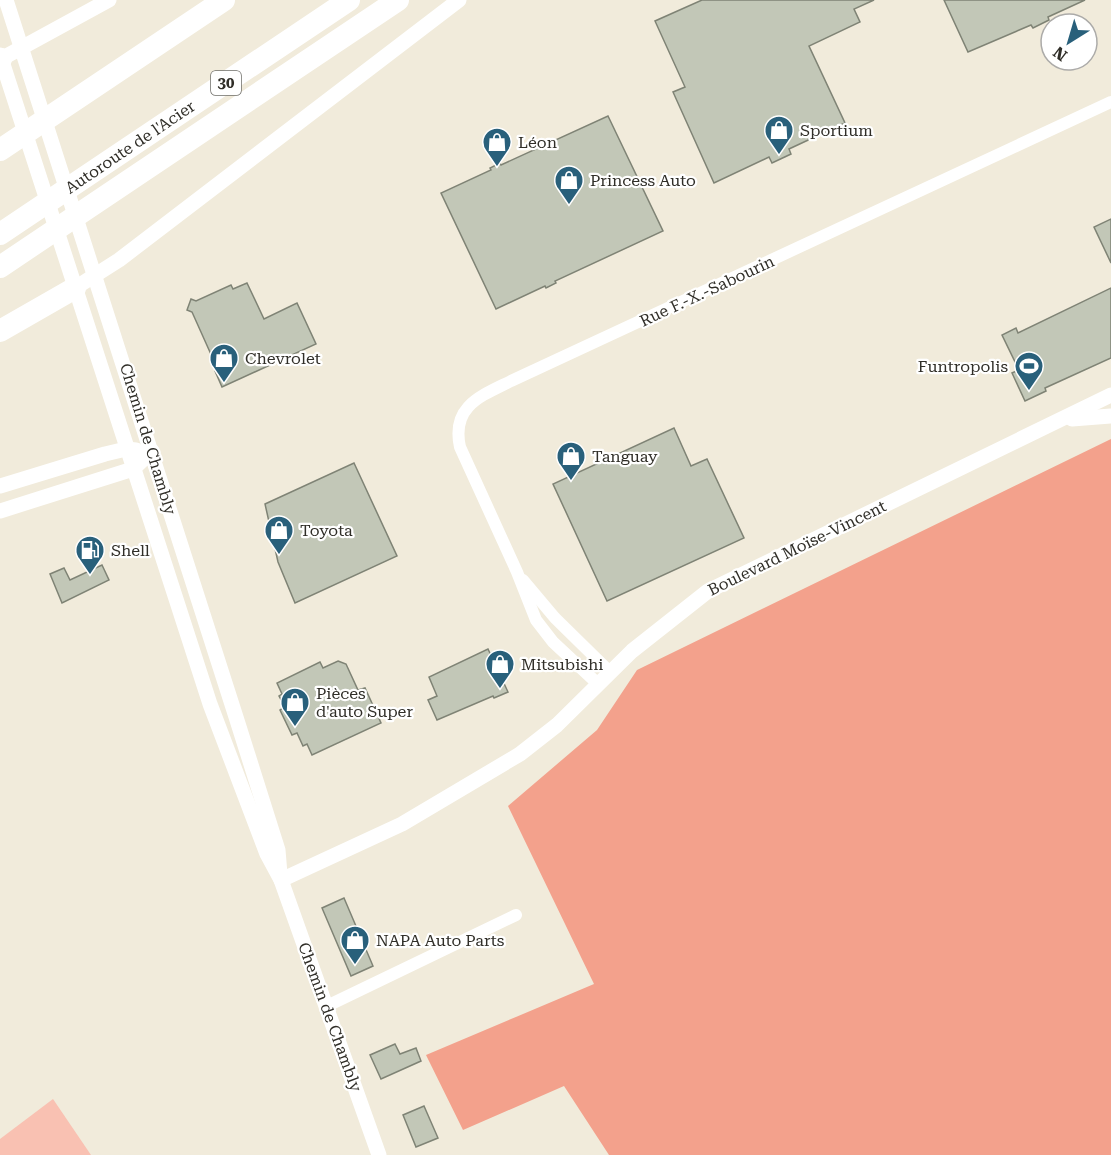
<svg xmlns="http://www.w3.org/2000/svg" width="1111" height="1155" font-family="'Roboto Serif',serif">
  <rect width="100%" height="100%" fill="#f1ebdb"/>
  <polygon fill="#f9c1b2" points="53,1099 91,1155 0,1155 0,1139"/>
  <polygon fill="#f3a18c" points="1111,439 1111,1155 609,1155 564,1086 463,1130 426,1055 594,984 508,806 597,730 637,670"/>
  <g fill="#c2c7b7" stroke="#7f8375" stroke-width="1.5">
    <polygon points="702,0 874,0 854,9 860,22 809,46 845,123 789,149 791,154 772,163 769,157 714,183 673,92 685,87 655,21"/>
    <polygon points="944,0 1085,0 1048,17 1049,20 1033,28 1031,25 968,52"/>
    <polygon points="608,116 663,231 555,281 556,283 546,288 545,286 496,309 441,193 491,170 490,168 500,163 501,165"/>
    <polygon points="1111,219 1111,263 1094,227"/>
    <polygon points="247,283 264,319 297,303 316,344 222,387 215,371 218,370 192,312 187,310 191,299 196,301 231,285 233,289"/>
    <polygon points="1111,288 1111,358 1045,388 1046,391 1025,401 1012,373 1019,370 1002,335 1016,328 1018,333"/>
    <polygon points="674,428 691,466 707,459 744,538 607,601 553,484"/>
    <polygon points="354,463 397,556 295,603 278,562 265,504"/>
    <polygon points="102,565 109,580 62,603 50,574 64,568 70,580"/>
    <polygon points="488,649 508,692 494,698 493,696 437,720 428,700 437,696 429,677"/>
    <polygon points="338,661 346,664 358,690 365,688 381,723 312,755 307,744 303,746 297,733 292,735 280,710 285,707 279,696 282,694 277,683 320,662 323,668"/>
    <polygon points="344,898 373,966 351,976 322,908"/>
    <polygon points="395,1044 400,1054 416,1048 421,1061 381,1079 370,1055"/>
    <polygon points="424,1106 438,1138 416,1147 403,1115"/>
  </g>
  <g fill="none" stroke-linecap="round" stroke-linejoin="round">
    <g stroke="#fff" stroke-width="12">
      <polyline points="523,580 555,618 610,672"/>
      <path d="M598,684l-45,-42 -17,-22 -19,-48 -57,-125c-9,-41 21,-51 51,-66l600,-279"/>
      <polyline points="327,1006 516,915"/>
    </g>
    <g stroke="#fff" stroke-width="15">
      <polyline points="6,0 236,717 278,850 280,874"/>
      <polyline points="0,55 210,704 267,854 281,880 379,1155"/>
      <polyline points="1,59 109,0"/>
      <polyline points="75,288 119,260 459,0"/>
      <polyline points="1072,419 1111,416"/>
      <polyline points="0,486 105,454 126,449 136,450"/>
      <polyline points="0,511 133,469 152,451"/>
      <polyline points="281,880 402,824 520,754 557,725 632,651 708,591 1111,395"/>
    </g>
    <g stroke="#fff" stroke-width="22">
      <polyline points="0,60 1,59"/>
      <polyline points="0,150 224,0"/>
      <polyline points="0,234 349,0"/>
      <polyline points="0,267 398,0"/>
      <polyline points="0,331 75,288"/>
    </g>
  </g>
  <defs>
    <g id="shop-pin" transform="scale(1.5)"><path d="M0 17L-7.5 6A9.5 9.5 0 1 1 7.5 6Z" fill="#29607b" stroke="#fff"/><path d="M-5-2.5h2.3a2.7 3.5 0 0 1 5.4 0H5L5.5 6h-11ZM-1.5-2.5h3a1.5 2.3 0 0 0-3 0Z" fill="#fff"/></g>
    <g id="stadium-pin" transform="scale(1.5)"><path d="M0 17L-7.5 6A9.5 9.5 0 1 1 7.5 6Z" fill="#29607b" stroke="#fff"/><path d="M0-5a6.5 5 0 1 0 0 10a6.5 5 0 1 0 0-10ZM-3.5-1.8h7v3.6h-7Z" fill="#fff"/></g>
    <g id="fuel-pin" transform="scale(1.5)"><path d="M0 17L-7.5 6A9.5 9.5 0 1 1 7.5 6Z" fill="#29607b" stroke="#fff"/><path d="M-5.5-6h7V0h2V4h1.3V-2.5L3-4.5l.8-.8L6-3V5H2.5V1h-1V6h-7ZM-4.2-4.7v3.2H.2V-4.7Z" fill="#fff"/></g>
  </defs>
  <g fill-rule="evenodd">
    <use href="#shop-pin" x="779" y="130"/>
    <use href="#shop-pin" x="497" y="142"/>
    <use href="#shop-pin" x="569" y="180"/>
    <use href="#shop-pin" x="224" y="358"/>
    <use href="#stadium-pin" x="1029" y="366"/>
    <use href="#shop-pin" x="571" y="456"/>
    <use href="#shop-pin" x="279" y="530"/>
    <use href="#fuel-pin" x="90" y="550"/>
    <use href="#shop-pin" x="500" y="664"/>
    <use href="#shop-pin" x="295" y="702"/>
    <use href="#shop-pin" x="355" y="940"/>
  </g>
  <g text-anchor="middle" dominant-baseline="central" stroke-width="4.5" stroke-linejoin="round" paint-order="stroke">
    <rect fill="#fff" stroke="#6e6d68" stroke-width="1.5" x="211" y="71" width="30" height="24" rx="4.5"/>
    <g font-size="15" font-weight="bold" fill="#302e28">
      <text x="226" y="83">30</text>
    </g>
    <g font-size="16" fill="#302e28" stroke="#fff" text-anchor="start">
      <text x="800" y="130">Sportium</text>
      <text x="518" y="142">Léon</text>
      <text x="590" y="180">Princess Auto</text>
      <text x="245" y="358">Chevrolet</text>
      <text x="1008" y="366" text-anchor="end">Funtropolis</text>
      <text x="592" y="456">Tanguay</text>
      <text x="300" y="530">Toyota</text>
      <text x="111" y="550">Shell</text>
      <text x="521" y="664">Mitsubishi</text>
      <text x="316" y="693">Pièces<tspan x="316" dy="18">d'auto Super</tspan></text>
      <text x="376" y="940">NAPA Auto Parts</text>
    </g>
    <g font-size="16" fill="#302e28" stroke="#fff">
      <text transform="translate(130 147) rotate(-34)">Autoroute de l'Acier</text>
      <text transform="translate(707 291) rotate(-25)">Rue F.-X.-Sabourin</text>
      <text transform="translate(148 439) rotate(73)">Chemin de Chambly</text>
      <text transform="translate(797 548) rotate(-26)">Boulevard Moïse-Vincent</text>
      <text transform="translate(330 1017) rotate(70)">Chemin de Chambly</text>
    </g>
  </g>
  <g transform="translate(1069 42) rotate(217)"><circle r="28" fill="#ffffff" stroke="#acaba9" stroke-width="1.5"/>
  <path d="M0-4.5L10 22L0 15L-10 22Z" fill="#29607b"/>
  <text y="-9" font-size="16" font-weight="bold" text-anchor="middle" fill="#302e28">N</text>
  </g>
</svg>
